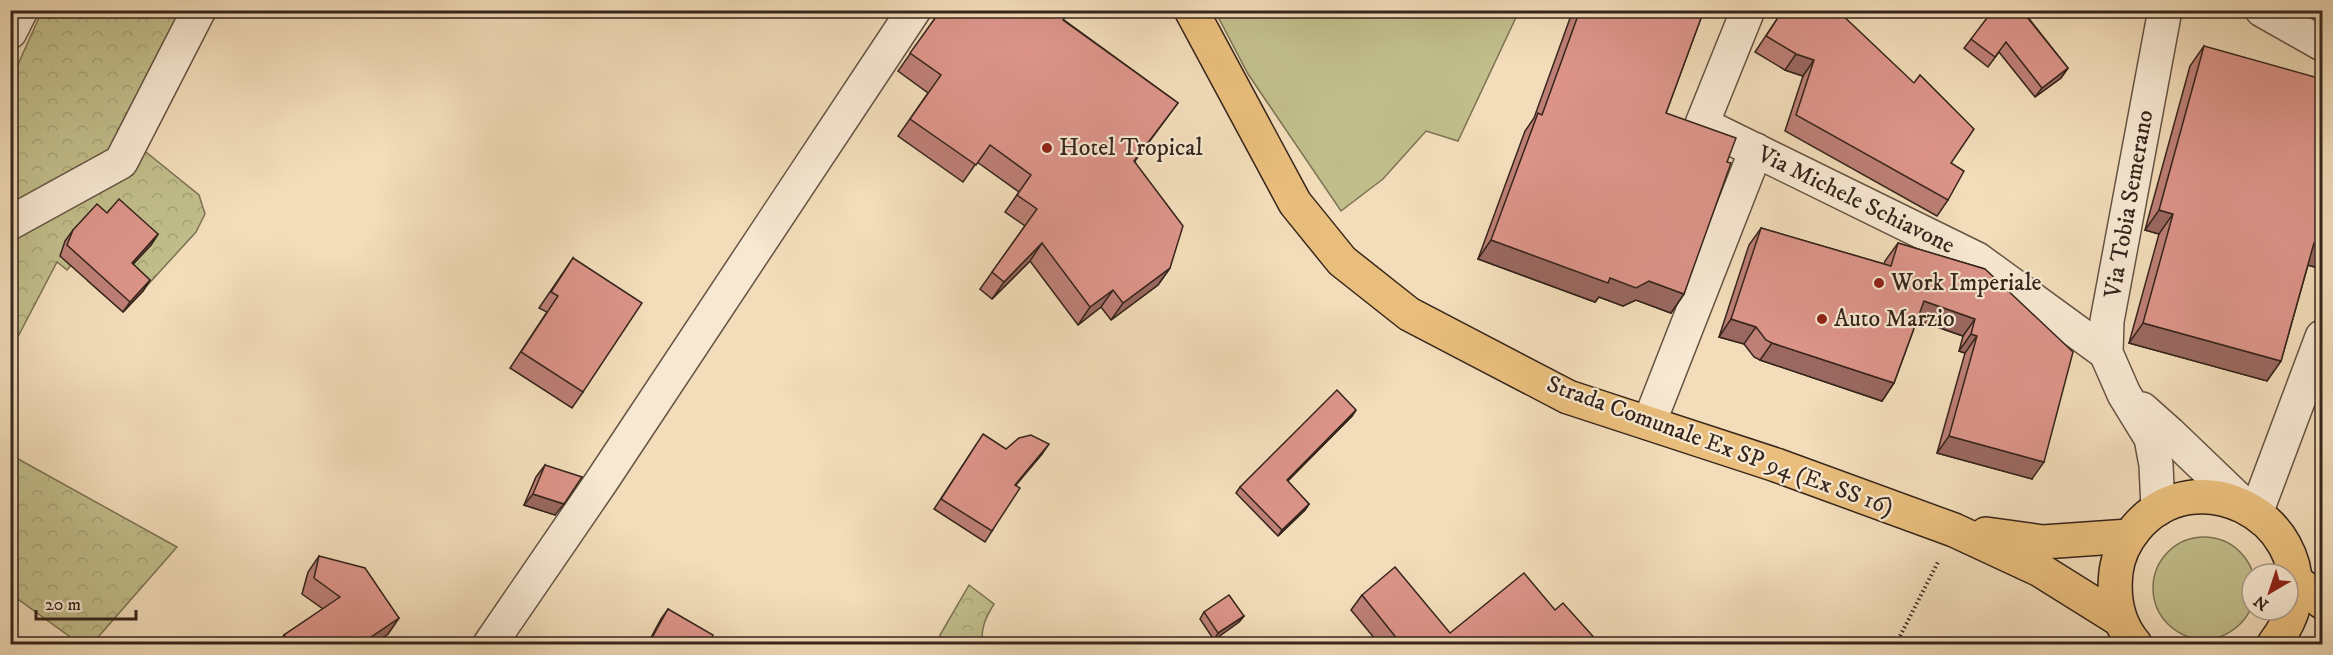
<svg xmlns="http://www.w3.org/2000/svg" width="2333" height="655" font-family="'IM FELL DW Pica',serif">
  <defs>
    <pattern id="forest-crowns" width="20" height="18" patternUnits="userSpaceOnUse" patternTransform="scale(1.5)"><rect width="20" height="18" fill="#c1be8b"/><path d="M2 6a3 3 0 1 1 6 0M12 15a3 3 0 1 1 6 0" fill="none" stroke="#a6a377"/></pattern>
  </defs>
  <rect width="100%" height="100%" fill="#f2dcb9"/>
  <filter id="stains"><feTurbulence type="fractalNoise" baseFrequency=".00333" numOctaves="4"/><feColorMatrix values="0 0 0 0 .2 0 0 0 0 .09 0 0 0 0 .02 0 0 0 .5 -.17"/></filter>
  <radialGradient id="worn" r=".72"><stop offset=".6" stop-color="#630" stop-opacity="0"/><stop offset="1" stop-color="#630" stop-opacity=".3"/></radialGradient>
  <g fill="#c1be8b" stroke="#7c7254" stroke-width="1.5">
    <polygon points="1215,11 1519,11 1458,141 1426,131 1383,179 1341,211 1248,74"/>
    <circle cx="2204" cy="588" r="51"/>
  </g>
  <g fill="url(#forest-crowns)" stroke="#7c7254" stroke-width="1.5">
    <polygon points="42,11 189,11 125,135 199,195 205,214 196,232 123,312 88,281 82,252 67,270 57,262 11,350 11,80"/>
    <polygon points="11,455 177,547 92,644 80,644 11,594"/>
    <path d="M969,585l25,19c-8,13 -14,25 -11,40h-43v-9z"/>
  </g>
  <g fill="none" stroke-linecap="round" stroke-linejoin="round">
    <g stroke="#655343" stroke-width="36">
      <g id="minor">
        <polyline points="1748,10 1702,124 1977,259 2106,353"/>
        <polyline points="2262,10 2322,44"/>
        <polyline points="10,32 21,10"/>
        <polyline points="10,223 121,162 199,10"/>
        <polyline points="2142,409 2169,433 2243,504"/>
        <polyline points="1649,423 1756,150"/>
        <polyline points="2158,509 2156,465 2151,438 2124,394 2106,353 2107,321 2165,10"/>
        <polyline points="2256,513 2322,337"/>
        <polyline points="490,644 601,482 914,10"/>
      </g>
    </g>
    <g stroke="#36251c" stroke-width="36">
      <g id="major">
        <polyline points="1191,10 1295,203 1342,261 1409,314 1568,397 1776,465 1954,530 2040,570 2120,620"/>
        <polyline points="1986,534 2043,542 2129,536"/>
        <polyline points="2295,580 2322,602"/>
        <path d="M2135,644c-17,-20 -22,-46 -19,-72 2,-16 10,-32 20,-44 59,-70 174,-13 158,76 -3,15 -11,28 -20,40"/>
      </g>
    </g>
    <polyline stroke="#36251c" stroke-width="4" stroke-dasharray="1.5 3" stroke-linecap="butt" points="1896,644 1939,560"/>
    <use href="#minor" stroke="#f7e8d2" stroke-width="33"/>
    <use href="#major" stroke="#e9be7c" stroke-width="33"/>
  </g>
  <g fill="#bd7f76" stroke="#36251c" stroke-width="1.5">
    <polygon points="941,10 1064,20 1178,103 1135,161 1170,268 1158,285 1111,320 1101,307 1078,325 1030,261 992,299 980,289 1025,226 1005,212 1019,192 977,162 963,182 898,136 928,93 898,71"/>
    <polygon points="1573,10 1704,10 1666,113 1727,162 1684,294 1671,313 1636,300 1623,306 1599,297 1595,302 1478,259 1525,131 1534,118"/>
    <polygon points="1783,10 1837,10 1951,163 1948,200 1937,216 1785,131 1803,76 1785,70 1755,52"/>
    <polygon points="2027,16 2068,68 2061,78 2035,97 1999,52 1988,67 1964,48 1971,39"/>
    <polygon points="2204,46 2322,269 2308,265 2281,361 2267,381 2129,343 2159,234 2145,230 2190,66"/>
    <polygon points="107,213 158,234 151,245 133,264 150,280 143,291 123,312 60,256 65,241 73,230"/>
    <polygon points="1761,228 1884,264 1885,261 1898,243 1985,269 2032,479 1937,453 1965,353 1959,351 1963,336 1917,320 1894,383 1882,401 1760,360 1754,357 1744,344 1719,337 1749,245"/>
    <polygon points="573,258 583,392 572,408 510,368 547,312 539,308"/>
    <polygon points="1356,410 1352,416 1287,481 1309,504 1305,510 1278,536 1236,493 1240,487"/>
    <polygon points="976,445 1042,454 1016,485 992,531 985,542 934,509"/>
    <polygon points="545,465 555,515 524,505 536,477"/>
    <polygon points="319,556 399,618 388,634 372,645 278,645 284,635 323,609 302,594 308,572"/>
    <polygon points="1362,595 1450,633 1555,610 1598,645 1380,645 1351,610"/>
    <polygon points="668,609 708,645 647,645 661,619"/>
    <polygon points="1204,612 1244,616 1239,622 1214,640 1200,619"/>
  </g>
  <g fill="#9a6860" stroke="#36251c" stroke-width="1.5">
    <polygon points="1796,54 1814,60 1803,76 1785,70"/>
    <polygon points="2068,68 2061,78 2035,97 2042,88"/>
    <polygon points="2159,210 2173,214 2159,234 2145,230"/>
    <polygon points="158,234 151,245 124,274 132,263"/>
    <polygon points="1491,240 1610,278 1649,281 1684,294 1671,313 1636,300 1623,306 1599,297 1595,302 1478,259"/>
    <polygon points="1042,243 1030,261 992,299 1004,282"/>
    <polygon points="2314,243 2322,246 2322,269 2300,263"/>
    <polygon points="1170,268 1158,285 1111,320 1123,303"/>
    <polygon points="150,280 143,291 123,312 130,302"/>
    <polygon points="1113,290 1101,307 1078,325 1090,307"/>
    <polygon points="1924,301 1975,319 1963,336 1912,318"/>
    <polygon points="1731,319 1756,327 1744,344 1719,337"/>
    <polygon points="2143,323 2281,361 2267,381 2129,343"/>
    <polygon points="1971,334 1977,336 1965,353 1959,351"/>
    <polygon points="1772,343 1894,383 1882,401 1760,360"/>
    <polygon points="1356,410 1352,416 1282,487 1287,480"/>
    <polygon points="1949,436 2044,462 2032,479 1937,453"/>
    <polygon points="1049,444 1042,454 1007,495 1015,485"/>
    <polygon points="533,494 564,504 555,515 524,505"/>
    <polygon points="1309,504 1305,510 1278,536 1282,530"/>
    <polygon points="1244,616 1239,622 1214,640 1218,633"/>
    <polygon points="399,618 388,634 372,645 359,645"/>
  </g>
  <g fill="#dc9489" stroke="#36251c" stroke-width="1.5">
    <polygon points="941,10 1070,10 1063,20 1178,103 1134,161 1183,226 1170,268 1123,303 1113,290 1090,307 1042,243 1004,282 992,272 1037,209 1017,195 1031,175 990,145 976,165 910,119 941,75 910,53"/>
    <polygon points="1580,10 1704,10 1666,113 1736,138 1727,162 1731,163 1684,294 1649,281 1636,288 1610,278 1608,283 1491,240 1538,113 1542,115"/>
    <polygon points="1783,10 1837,10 1914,83 1920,75 1974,129 1951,163 1964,171 1948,200 1796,115 1814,60 1796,54 1766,36"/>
    <polygon points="1993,10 2030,10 2026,16 2068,68 2042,88 2006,42 1995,57 1971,39"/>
    <polygon points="2204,46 2322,79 2322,246 2314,243 2281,361 2143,323 2173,214 2159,210"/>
    <polygon points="119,199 158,234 132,263 150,280 130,302 67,245 73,230 97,204 107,213"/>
    <polygon points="1761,228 1891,266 1898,243 1985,269 2073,352 2044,462 1949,436 1977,336 1971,334 1975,319 1924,301 1894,383 1772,343 1766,340 1756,327 1731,319"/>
    <polygon points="573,258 642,303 583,392 521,352 558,296 551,292"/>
    <polygon points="1337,390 1356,410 1287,480 1309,504 1282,530 1240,487"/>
    <polygon points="983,434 1006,449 1019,438 1031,435 1049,444 1015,485 1020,488 992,531 941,499"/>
    <polygon points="545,465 582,477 564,504 533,494"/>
    <polygon points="319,556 365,568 399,618 359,645 291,645 284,635 340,597 314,578"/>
    <polygon points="1395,567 1450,633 1524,573 1555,610 1563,603 1599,643 1597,645 1508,645 1502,638 1495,645 1402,645 1362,595"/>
    <polygon points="1229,595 1244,616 1218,633 1204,612"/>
    <polygon points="668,609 713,635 708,645 648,645"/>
  </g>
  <g fill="#8f2418" stroke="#f7e8d2" stroke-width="2">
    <circle cx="1047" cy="148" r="6"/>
    <circle cx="1879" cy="283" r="6"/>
    <circle cx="1822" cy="319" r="6"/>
  </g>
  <g text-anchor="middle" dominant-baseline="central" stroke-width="4.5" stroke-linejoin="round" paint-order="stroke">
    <g font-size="24" fill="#36251c" stroke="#f7e8d2" text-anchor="start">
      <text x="1059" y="148">Hotel Tropical</text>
      <text x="1891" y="283">Work Imperiale</text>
      <text x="1834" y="319">Auto Marzio</text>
    </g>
    <g font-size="24" fill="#36251c" stroke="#f7e8d2">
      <text transform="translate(1856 200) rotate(26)">Via Michele Schiavone</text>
      <text transform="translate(2129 204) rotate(-80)">Via Tobia Semerano</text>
      <text transform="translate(1720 446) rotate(20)">Strada Comunale Ex SP 94 (Ex SS 16)</text>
    </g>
  </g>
  <rect width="2333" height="655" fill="none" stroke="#f2dcb9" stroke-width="36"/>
  <rect x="12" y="12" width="2309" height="631" fill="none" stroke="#36251c" stroke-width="3"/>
  <rect x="18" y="18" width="2297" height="619" fill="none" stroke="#36251c" stroke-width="1.5"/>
  <g transform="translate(2270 592) rotate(219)"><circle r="28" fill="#f7e8d2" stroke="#aa9a89" stroke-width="1.5"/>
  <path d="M0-4.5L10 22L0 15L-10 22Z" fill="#8f2418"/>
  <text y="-9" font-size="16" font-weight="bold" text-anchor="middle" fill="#36251c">N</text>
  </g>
  <path d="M36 610v9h100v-9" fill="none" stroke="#36251c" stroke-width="3"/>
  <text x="45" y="610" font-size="18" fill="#36251c" stroke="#f7e8d2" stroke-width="4.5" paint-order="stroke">20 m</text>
  <rect width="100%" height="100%" filter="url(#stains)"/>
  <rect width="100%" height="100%" fill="url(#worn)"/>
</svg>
